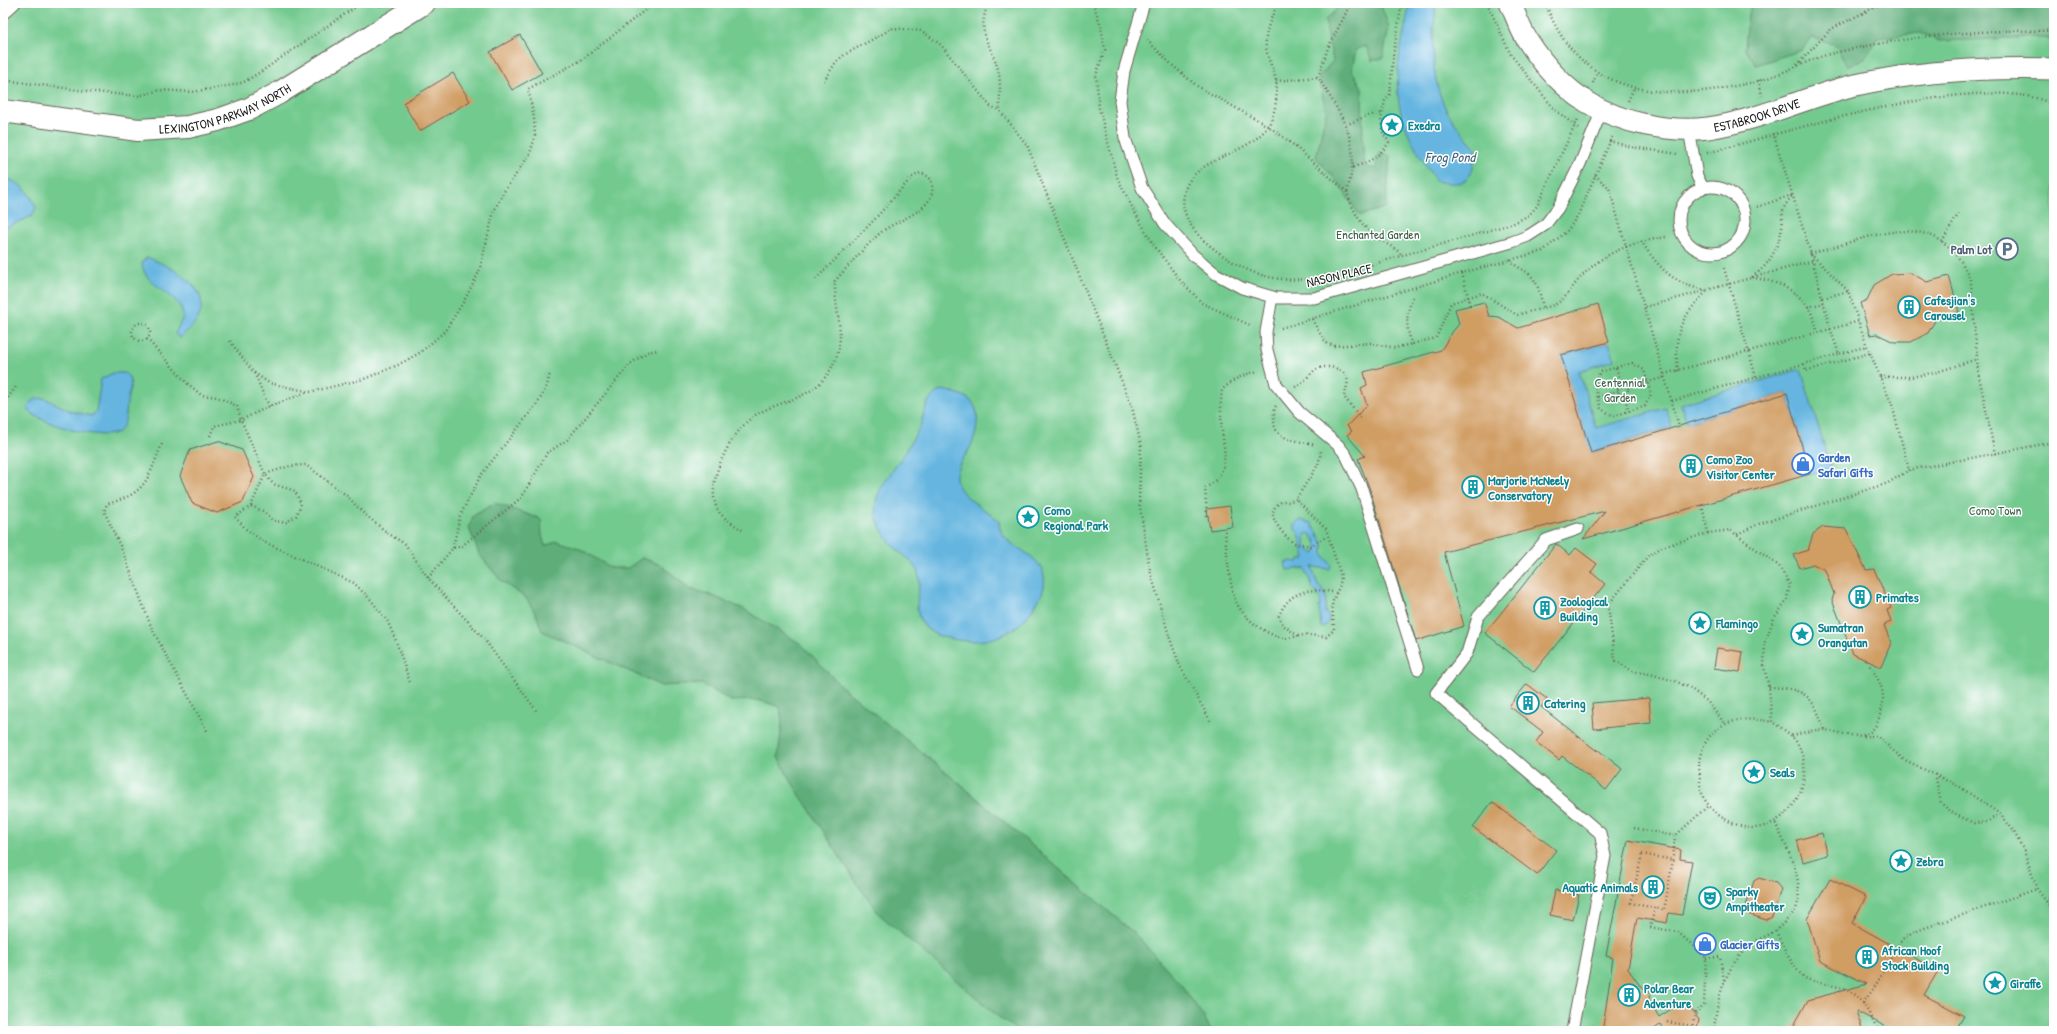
<svg xmlns="http://www.w3.org/2000/svg" width="2057" height="1034" font-family="'Patrick Hand',sans-serif">
  <rect width="100%" height="100%" fill="#fff"/>
  <filter id="ink" filterUnits="userSpaceOnUse"><feTurbulence type="fractalNoise" baseFrequency=".025" numOctaves="2"/><feDisplacementMap in="SourceGraphic" scale="8" xChannelSelector="R" yChannelSelector="G"/><feConvolveMatrix kernelMatrix="1 2 1 2 8 2 1 2 1" color-interpolation-filters="sRGB"/></filter>
  <filter id="wash" filterUnits="userSpaceOnUse"><feTurbulence type="fractalNoise" baseFrequency=".012" numOctaves="4" result="noise"/><feDisplacementMap in="SourceGraphic" scale="16" xChannelSelector="R" yChannelSelector="G"/><feGaussianBlur stdDeviation="0.9" result="paint"/><feColorMatrix in="noise" values="0 0 0 0 0 0 0 0 0 0 0 0 0 0 0 0 0 1.4 0 .05"/><feComposite in="paint" operator="in"/></filter>
  <g filter="url(#wash)">
    <rect width="100%" height="100%" fill="#f1e0c2"/>
    <rect fill="#73ca8f" stroke="#487356" x="3" y="3" width="2051" height="1028"/>
    <g fill="#5eae7a" stroke="#3d654b">
      <polygon points="1338,3 1380,3 1389,27 1383,58 1372,61 1366,46 1356,49 1352,70 1362,88 1363,152 1365,166 1375,169 1379,153 1390,156 1386,207 1360,216 1336,180 1316,158 1326,112 1319,77 1333,61 1325,20 1336,10"/>
      <polygon points="1752,3 2054,3 2054,39 2042,37 1939,41 1921,33 1877,38 1866,57 1847,67 1836,45 1811,37 1802,50 1756,65 1745,49 1748,14"/>
      <polygon points="495,503 541,519 542,536 545,546 557,541 579,548 611,568 628,568 642,558 661,565 690,589 705,593 744,609 801,644 842,687 959,783 1135,934 1180,983 1205,1019 1211,1031 1018,1031 1000,1018 879,914 858,885 791,781 778,757 782,722 780,707 758,700 731,701 702,684 661,686 542,631 536,614 526,598 501,581 479,554 469,528 473,516"/>
    </g>
    <g fill="#65b5e0" stroke="#40687e" fill-rule="evenodd">
      <path d="M1409,3h27c-3,36 -7,72 10,106 7,14 20,27 29,39 -1,31 -8,40 -39,33 -24,-37 -42,-65 -38,-111 1,-22 9,-44 11,-67z"/>
      <path d="M3,178c17,3 27,14 33,30l-4,8 -29,13z"/>
      <path d="M147,257c24,10 72,32 48,66 -4,5 -10,10 -15,15l-5,-4 8,-17c-1,-4 -1,-9 -4,-12 -9,-14 -36,-22 -37,-42z"/>
      <polygon points="1609,342 1615,360 1579,371 1596,428 1666,408 1672,427 1572,459 1587,441 1565,369 1545,375 1528,365"/>
      <polygon points="1801,369 1831,468 1810,474 1787,393 1687,423 1681,404"/>
      <path d="M113,373h12c9,9 5,13 3,24 -3,12 1,26 -10,35 -14,10 -83,-9 -91,-24l3,-5 5,-4 9,-1 27,13 20,5 5,-4 5,-33z"/>
      <path d="M942,390c22,4 38,9 35,35 -1,10 -4,18 -9,26 -5,8 -13,17 -12,28 3,18 30,30 43,42 -1,30 50,28 45,65 -1,7 -5,14 -9,19 -15,28 -46,40 -77,35 -12,-2 -24,-4 -33,-13 -18,-22 2,-41 -10,-61 -6,-9 -18,-14 -24,-23 -36,-45 0,-62 20,-101 3,-5 6,-10 9,-15 5,-15 6,-31 22,-37z"/>
      <path d="M1300,520l12,3 1,5h2l8,15v11l8,11 -1,4 -18,-2 6,19 5,3 3,8 -1,15 4,5 -1,6 -3,3 -4,1 -2,-20 2,-3 -1,-7 -7,-9 -8,-20 -18,2 -2,-7 6,-2 7,1 2,-3h5l-6,-26 -4,-3v-6zM1308,533c8,5 12,13 6,21l-9,-8v-11z"/>
    </g>
    <g id="blocks">
      <g fill="#d09d64">
        <polygon points="520,35 542,73 512,90 490,52"/>
        <polygon points="453,73 470,101 420,131 403,103"/>
        <polygon points="1911,273 1927,282 1949,276 1959,312 1937,317 1928,333 1911,342 1894,342 1877,334 1870,335 1860,303 1867,300 1874,285 1892,274"/>
        <polygon points="1484,302 1489,316 1499,317 1518,328 1598,304 1609,342 1561,355 1591,453 1787,393 1810,474 1583,539 1605,511 1444,552 1464,626 1416,641 1369,487 1358,459 1365,456 1347,435 1352,431 1347,426 1367,405 1361,388 1367,385 1364,372 1441,350 1453,331 1459,324 1455,309"/>
        <polygon points="218,441 242,450 254,477 243,502 217,513 192,503 180,476 190,450"/>
        <polygon points="1230,506 1233,527 1210,530 1207,509"/>
        <polygon points="1823,527 1846,529 1866,570 1874,569 1891,608 1887,610 1891,622 1884,625 1891,643 1881,667 1853,654 1832,600 1834,594 1825,570 1813,564 1800,568 1794,555 1808,550 1813,534"/>
        <polygon points="1556,544 1570,555 1576,548 1597,564 1591,572 1605,584 1534,672 1485,633"/>
        <polygon points="1717,648 1743,652 1740,672 1714,668"/>
        <polygon points="1527,684 1547,699 1541,707 1597,751 1597,749 1622,769 1606,790 1562,756 1559,760 1536,742 1543,732 1509,706"/>
        <polygon points="1649,698 1651,723 1594,729 1592,703"/>
        <polygon points="1492,802 1556,850 1537,875 1473,827"/>
        <polygon points="1822,833 1828,855 1803,862 1797,840"/>
        <polygon points="1628,840 1681,850 1680,859 1692,861 1682,915 1669,913 1667,923 1637,918 1628,969 1643,990 1650,991 1649,1000 1659,1017 1676,1006 1690,1008 1699,1020 1696,1031 1665,1031 1661,1024 1652,1031 1618,1031 1603,1027 1613,958 1606,956"/>
        <polygon points="1759,878 1776,883 1781,889 1772,917 1766,920 1748,914 1745,909 1754,881"/>
        <polygon points="1830,879 1866,897 1852,923 1938,971 1924,995 1964,1016 1955,1031 1894,1031 1856,1011 1863,1031 1791,1031 1808,1000 1867,984 1820,961 1807,919"/>
        <polygon points="1555,890 1579,895 1573,920 1550,915"/>
      </g>
    </g>
  </g>
  <g filter="url(#ink)">
    <use href="#blocks" fill-opacity="0" stroke="#676156" stroke-width="1"/>
    <g fill="none" stroke-linecap="round" stroke-linejoin="round">
      <g stroke="#676156" stroke-width="13">
        <g id="lane">
          <polyline points="1144,3 1124,71 1120,101 1125,138 1142,188 1165,224 1193,255 1216,274 1242,288 1276,298 1314,298 1512,242 1528,236 1545,225 1558,208 1580,164 1602,110"/>
          <polyline points="3,14 15,3"/>
          <polyline points="1689,129 1697,176 1703,188"/>
          <circle cx="1712" cy="220" r="33"/>
          <polyline points="1272,297 1266,332 1267,350 1276,384 1299,412 1338,445 1346,455 1362,489 1418,669"/>
          <polyline points="1572,1031 1605,856 1600,833 1436,693 1467,653 1478,617 1546,540 1578,529"/>
        </g>
      </g>
      <g stroke="#676156" stroke-width="23">
        <g id="street">
          <path id="s1" d="M1510,3c6,12 10,27 18,38 15,23 36,47 59,61 34,21 82,31 121,26 49,-7 95,-30 143,-42 67,-15 134,-19 203,-17"/>
        </g>
      </g>
      <g stroke="#676156" stroke-width="24">
        <g id="secondary">
          <path id="s2" d="M3,111l135,19 50,-3 30,-7 31,-11 30,-16 145,-90"/>
        </g>
      </g>
      <g stroke="#676156" stroke-width="2.5" stroke-dasharray="1 3" stroke-linecap="butt">
        <path d="M988,3c-13,36 5,40 11,71 2,12 0,25 1,37"/>
        <polyline points="1093,3 1101,26 1105,50 1096,75 1099,108 1117,177 1133,209 1153,244 1179,279 1202,303 1252,326"/>
        <path d="M1278,3c-5,11 -11,23 -12,35 -2,16 7,28 10,43 2,11 0,26 -4,37 -14,39 -82,36 -88,77 -4,19 10,38 25,50 21,17 44,31 72,34 41,4 83,-12 122,-24 37,-10 75,-21 111,-32l15,-8 8,-9 41,-87"/>
        <polyline points="1487,3 1511,55 1555,110 1580,129"/>
        <path d="M1545,3c7,17 16,36 29,49 48,52 122,44 184,29 23,-6 43,-18 65,-25 9,-3 20,-5 29,-7 65,-14 136,-20 202,-18"/>
        <polyline points="2051,3 2054,6"/>
        <path d="M1147,40l25,25 25,21 71,40 22,16 57,50c4,16 15,35 28,44 9,7 20,11 28,20"/>
        <polyline points="1797,65 1831,29 1883,3"/>
        <polyline points="3,80 94,92 138,96 160,90 192,92 233,85 244,82 262,71 361,3"/>
        <polyline points="1759,80 1762,96"/>
        <polyline points="824,81 836,62 844,55 893,28 912,30 922,31 941,45 990,106 1000,111 1027,145 1132,407 1141,445 1139,501 1150,570 1170,639 1180,666 1211,722"/>
        <polyline points="1276,81 1318,77"/>
        <polyline points="1593,83 1597,73"/>
        <polyline points="1628,101 1634,88"/>
        <polyline points="1346,125 1366,116 1382,113"/>
        <polyline points="1773,133 1811,254 1830,328 1839,354 1867,346"/>
        <polyline points="1609,141 1632,147 1678,154"/>
        <path d="M1707,153c78,-20 277,-86 347,-48"/>
        <path d="M1353,167c15,-4 28,-11 36,-25l-7,-11 -1,-12 4,-18 5,-7 3,-38 9,-53"/>
        <polyline points="1595,175 1609,188 1679,426"/>
        <path d="M1347,192c2,-8 4,-16 5,-24 5,-34 -18,-64 -34,-91l10,-29 23,-45"/>
        <polyline points="1757,207 1792,195"/>
        <path d="M1641,241c18,27 32,43 64,49"/>
        <polyline points="1942,242 1960,211"/>
        <path d="M1510,259c5,9 13,9 20,16 9,9 10,20 13,32"/>
        <polyline points="1724,268 1756,377"/>
        <polyline points="1462,273 1470,305"/>
        <path d="M1752,277c18,-12 26,-29 30,-50 1,-5 0,-11 1,-16 1,-5 6,-11 9,-16"/>
        <path d="M1752,278c33,3 60,20 65,54"/>
        <path d="M1848,291l-37,-37c61,-17 129,-53 160,28l7,89 17,83"/>
        <polyline points="1823,298 1848,291 1867,346 1892,405 1909,470"/>
        <polyline points="1645,307 1813,261"/>
        <polyline points="1808,307 1824,303"/>
        <path d="M1312,319l10,18 5,6 7,3 37,-3 24,5 41,-10 15,-35 31,-10 35,22c12,-4 28,-6 39,-11 11,-6 17,-19 25,-27 26,-27 50,-34 85,-40"/>
        <circle cx="141" cy="332" r="9"/>
        <polyline points="1281,328 1462,273 1543,251 1568,230 1578,215 1613,135"/>
        <polyline points="147,339 186,382 201,395 217,397 237,406 241,420 265,474 251,506 235,517 246,529 264,542 354,583 370,599 387,620 396,641 410,683"/>
        <polyline points="230,341 253,372 269,383 310,392 364,379 398,365 421,352 445,331 464,301 479,272 494,211 503,193 530,154 535,136 534,118 528,89 583,59 654,3"/>
        <path d="M1412,345c-6,-18 -7,-30 1,-48"/>
        <polygon points="1632,363 1644,370 1651,394 1645,406 1614,416 1601,409 1594,384 1600,372"/>
        <polyline points="1804,364 1806,371 1870,353"/>
        <polyline points="1616,368 1622,384"/>
        <path d="M1678,371c-4,-39 1,-51 29,-80"/>
        <path d="M254,373c7,12 7,21 16,33"/>
        <polyline points="1664,374 1860,321"/>
        <polyline points="1880,377 1911,377 1937,372 1977,359"/>
        <circle cx="1623" cy="390" r="5"/>
        <path d="M1295,387c10,-4 13,-13 22,-18 9,-5 26,-1 30,9 2,5 -2,13 -3,19l16,20 -2,3"/>
        <polyline points="1628,388 1665,377"/>
        <polyline points="1624,395 1629,411"/>
        <polyline points="1598,397 1618,391"/>
        <polyline points="1672,401 1839,354"/>
        <polyline points="3,404 16,387"/>
        <path d="M1276,406c-3,5 -2,9 -2,15 0,21 27,19 41,24"/>
        <polyline points="210,436 214,426 241,420 270,406 308,392"/>
        <path d="M162,444c-15,35 -14,49 -55,60l-3,7 19,41 29,77 55,102"/>
        <path d="M1296,499l-7,3 -6,-1c-4,2 -9,5 -10,11 -2,9 14,27 21,31 5,2 11,1 16,3l17,-10"/>
        <path d="M1702,505l6,28 22,-3 49,36 11,19 -4,17 -12,16 -9,24 -1,25 5,20 3,35c8,5 20,12 25,21 20,34 -3,80 -42,85 -11,1 -23,-5 -32,-10 -12,-7 -23,-21 -23,-36 0,-8 -2,-17 0,-25 9,-36 39,-42 72,-35"/>
        <polyline points="251,506 263,511 272,520 285,523 296,516 301,504 295,491 273,484 265,474 290,466 306,465 346,495 362,512 389,534 405,544 428,578 484,639 538,713"/>
        <path d="M1207,516l-2,-28c25,-14 20,-34 17,-58 -1,-13 -2,-28 0,-40 11,-11 22,-16 37,-19"/>
        <path d="M742,530c-8,-6 -21,-12 -25,-22 -13,-27 16,-80 40,-94 27,-15 54,-14 72,-42 21,-33 5,-56 6,-91 14,-16 29,-33 44,-47 16,-15 58,-22 53,-50 -1,-7 -6,-9 -12,-11l-9,5 -36,41 -59,60"/>
        <path d="M1225,531c1,16 5,61 12,73 9,16 28,30 46,34 6,1 14,-2 21,-3 7,0 14,1 22,2l8,-7 -2,-27 8,-18 1,-9 -15,-47 -30,-30 22,-34 3,-12 -1,-3"/>
        <polyline points="1708,533 1662,547 1648,556 1608,605 1615,660 1632,671 1650,674 1675,681 1690,688 1707,701 1725,724"/>
        <polyline points="1737,534 1759,524 1888,483 1909,470 2054,442"/>
        <polyline points="453,548 460,516 481,475 539,401 547,386 550,373"/>
        <polyline points="428,578 453,548 462,546 522,497 547,453 567,440 630,364 647,352 658,350"/>
        <path d="M1298,636l-15,-11 -4,-9c9,-25 33,-30 57,-23"/>
        <path d="M1769,687c36,1 45,9 55,43"/>
        <path d="M1792,736c10,-3 22,-7 33,-6 26,4 47,17 56,-18 6,-20 -2,-33 -13,-49"/>
        <polyline points="1863,736 1877,736 1903,759 1960,787 2000,814 2013,830 2024,851 2037,889 2054,912"/>
        <polyline points="1935,774 1941,803 1954,814 1974,823 1987,822 2000,814"/>
        <polyline points="1634,828 1675,836 1709,805"/>
        <polygon points="1642,854 1673,860 1664,910 1631,903"/>
        <polyline points="1673,860 1675,836"/>
        <polyline points="1655,908 1650,927 1678,932 1706,958 1704,1004 1695,1014 1692,1031"/>
        <path d="M1776,931c5,12 19,42 31,48 15,6 34,6 47,15 14,9 17,30 26,37"/>
        <polyline points="1706,958 1720,957 1724,980"/>
        <polyline points="1863,1003 1874,988 1902,939 1919,930 2037,889"/>
        <polyline points="1667,1022 1693,1026"/>
        <path d="M1714,1031c3,-35 12,-69 42,-90 6,-4 14,-6 19,-10 4,-3 20,-19 21,-22 10,-30 -10,-61 -21,-87"/>
      </g>
      <use href="#lane" stroke="#fff" stroke-width="11"/>
      <use href="#street" stroke="#fff" stroke-width="21"/>
      <use href="#secondary" stroke="#fff" stroke-width="22"/>
    </g>
  </g>
  <defs>
    <g id="sight-ring" transform="scale(1.15)"><circle r="9.5" fill="#fff" stroke="#0f9aa8" stroke-width="1.5"/><path d="M0-6L1.8-2.2L6-1.7L2.9 1.2L3.7 5.4L0 3.3L-3.7 5.4L-2.9 1.2L-6-1.7L-1.8-2.2Z" fill="#0f9aa8"/></g>
    <g id="parking-ring" transform="scale(1.15)"><circle r="9.5" fill="#fff" stroke="#5c6f8a" stroke-width="1.5"/><path d="M-3.5-5.5H1a3.5 3.5 0 0 1 0 7H-1V5.5H-3.5ZM-1-3.4V-.6H.8a1.4 1.4 0 0 0 0-2.8Z" fill="#5c6f8a"/></g>
    <g id="building-ring" transform="scale(1.15)"><circle r="9.5" fill="#fff" stroke="#0f9aa8" stroke-width="1.5"/><path d="M-4-6H4V6H1V3H-1V6H-4ZM-2.5-4.3h1.7v1.8h-1.7ZM.8-4.3h1.7v1.8H.8ZM-2.5-1h1.7V.8h-1.7ZM.8-1h1.7V.8H.8Z" fill="#0f9aa8"/></g>
    <g id="shop-ring" transform="scale(1.15)"><circle r="9.5" fill="#fff" stroke="#3f7fe0" stroke-width="1.5"/><path d="M-5-2.5h2.3a2.7 3.5 0 0 1 5.4 0H5L5.5 6h-11ZM-1.5-2.5h3a1.5 2.3 0 0 0-3 0Z" fill="#3f7fe0"/></g>
    <g id="theatre-ring" transform="scale(1.15)"><circle r="9.5" fill="#fff" stroke="#0f9aa8" stroke-width="1.5"/><path d="M-5-5.5Q0-4 5-5.5V0Q5 5 0 6Q-5 5-5 0ZM-3.3-2.5H-1v1.5H-3.3ZM1-2.5H3.3v1.5H1ZM-2.8 1Q0 5.5 2.8 1Z" fill="#0f9aa8"/></g>
  </defs>
  <g fill-rule="evenodd">
    <use href="#sight-ring" x="1392" y="125"/>
    <use href="#parking-ring" x="2007" y="249"/>
    <use href="#building-ring" x="1909" y="307"/>
    <use href="#shop-ring" x="1803" y="464"/>
    <use href="#building-ring" x="1691" y="466"/>
    <use href="#building-ring" x="1473" y="487"/>
    <use href="#sight-ring" x="1028" y="517"/>
    <use href="#building-ring" x="1860" y="597"/>
    <use href="#building-ring" x="1545" y="608"/>
    <use href="#sight-ring" x="1700" y="623"/>
    <use href="#sight-ring" x="1802" y="634"/>
    <use href="#building-ring" x="1528" y="703"/>
    <use href="#sight-ring" x="1754" y="772"/>
    <use href="#sight-ring" x="1901" y="861"/>
    <use href="#building-ring" x="1653" y="887"/>
    <use href="#theatre-ring" x="1710" y="898"/>
    <use href="#shop-ring" x="1705" y="944"/>
    <use href="#building-ring" x="1867" y="957"/>
    <use href="#sight-ring" x="1995" y="983"/>
    <use href="#building-ring" x="1629" y="995"/>
  </g>
  <g text-anchor="middle" dominant-baseline="central" stroke-width="3" stroke-linejoin="round" paint-order="stroke">
    <g font-size="13" fill="#1c1c1c" stroke="#fff">
      <text stroke="none"><textPath href="#s2" startOffset="227">LEXINGTON PARKWAY NORTH</textPath></text>
      <text stroke="none"><textPath href="#s1" startOffset="304">ESTABROOK DRIVE</textPath></text>
      <text transform="translate(1339 275) rotate(-13)">NASON PLACE</text>
    </g>
    <g font-size="13" font-weight="bold" fill="#0d838f" stroke="#fff" text-anchor="start">
      <text x="1408" y="125">Exedra</text>
      <text x="1924" y="300">Cafesjian's<tspan x="1924" dy="15">Carousel</tspan></text>
      <text x="1706" y="459">Como Zoo<tspan x="1706" dy="15">Visitor Center</tspan></text>
      <text x="1488" y="480">Marjorie McNeely<tspan x="1488" dy="15">Conservatory</tspan></text>
      <text x="1044" y="510">Como<tspan x="1044" dy="15">Regional Park</tspan></text>
      <text x="1876" y="597">Primates</text>
      <text x="1560" y="601">Zoological<tspan x="1560" dy="15">Building</tspan></text>
      <text x="1716" y="623">Flamingo</text>
      <text x="1818" y="627">Sumatran<tspan x="1818" dy="15">Orangutan</tspan></text>
      <text x="1544" y="703">Catering</text>
      <text x="1770" y="772">Seals</text>
      <text x="1916" y="861">Zebra</text>
      <text x="1638" y="887" text-anchor="end">Aquatic Animals</text>
      <text x="1726" y="891">Sparky<tspan x="1726" dy="15">Ampitheater</tspan></text>
      <text x="1882" y="950">African Hoof<tspan x="1882" dy="15">Stock Building</tspan></text>
      <text x="2010" y="983">Giraffe</text>
      <text x="1644" y="988">Polar Bear<tspan x="1644" dy="15">Adventure</tspan></text>
    </g>
    <g font-size="13" fill="#3f624a" stroke="#fff">
      <text x="1378" y="234">Enchanted Garden</text>
      <text x="1620" y="382">Centennial<tspan x="1620" dy="15">Garden</tspan></text>
      <text x="1995" y="510">Como Town</text>
    </g>
    <g font-size="13" font-weight="bold" fill="#4e5e75" stroke="#fff" text-anchor="end">
      <text x="1992" y="249">Palm Lot</text>
    </g>
    <g font-size="13" font-weight="bold" fill="#366cbe" stroke="#fff" text-anchor="start">
      <text x="1818" y="457">Garden<tspan x="1818" dy="15">Safari Gifts</tspan></text>
      <text x="1720" y="944">Glacier Gifts</text>
    </g>
    <g font-size="14" font-style="italic" fill="#3d6174" stroke="#fff">
      <text x="1450" y="156">Frog Pond</text>
    </g>
  </g>
  <rect width="2057" height="1034" fill="none" stroke="#fff" stroke-width="16"/>
</svg>
